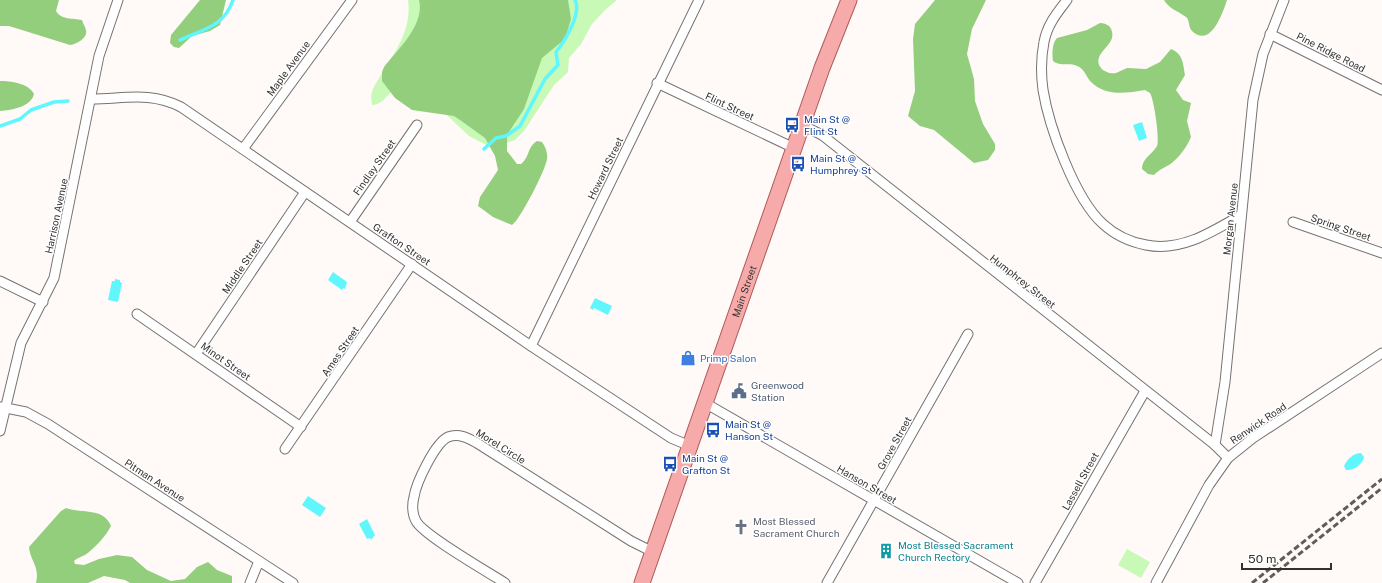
<svg xmlns="http://www.w3.org/2000/svg" width="1382" height="583" font-family="'Public Sans',sans-serif">
  <rect width="100%" height="100%" fill="#fffaf8"/>
  <g fill="#c9f9b7">
    <path d="M408,0h209l-12,10 -13,14 -11,20 -12,14 -1,14 -14,13 -30,46 -9,9 -23,8 -23,-12 -34,-32 -41,-14c-8,5 -11,15 -22,15l-1,-9 2,-7c15,-29 40,-54 35,-89z"/>
    <polygon points="1127,549 1150,562 1141,578 1118,565"/>
  </g>
  <g fill="#93ce7d">
    <path d="M0,0h59l-3,11c5,9 17,7 26,9 1,4 3,6 4,10 2,8 -9,14 -16,15l-61,-19h-9z"/>
    <polygon points="200,0 226,0 220,25 210,31 192,36 179,48 174,47 170,43 171,35"/>
    <path d="M419,0h149l3,19 -6,20 -23,19 -18,51 -17,26v16l10,13h4c9,-7 6,-17 16,-23l5,1c3,4 6,11 5,17 -1,10 -27,61 -35,66l-19,-8 -15,-11 2,-9 18,-27 -3,-14 -10,-18 -25,-18 -6,-4 -42,-6 -17,-12 -13,-17v-9l2,-5c14,-18 41,-42 35,-67z"/>
    <polygon points="935,0 986,0 972,29 967,54 974,79 975,101 983,124 995,144 995,150 988,160 974,163 934,130 920,126 908,116 915,91 913,39 915,24"/>
    <path d="M1164,0h63c-4,12 -16,49 -35,31 -4,-4 -2,-11 -6,-14 -8,-6 -17,-8 -22,-17z"/>
    <path d="M1100,23c4,0 6,1 9,3 3,3 4,8 3,12 -3,10 -20,18 -11,30 3,4 10,6 15,5l11,-5 19,1 14,-7 11,-13c12,5 12,14 14,26l-9,15 7,10 8,3 -4,18 4,16c-4,10 -13,22 -22,28 -6,3 -10,5 -15,10l-6,-1 -6,-5c0,-11 10,-14 15,-23 3,-5 -3,-47 -7,-53l-5,-3c-18,3 -39,7 -54,-8 -5,-5 -6,-13 -14,-16 -7,-4 -17,1 -24,-5 -1,-7 -1,-18 4,-23l30,-8z"/>
    <path d="M0,81c11,0 28,2 34,13 -3,13 -22,16 -34,17z"/>
    <path d="M66,508c17,6 37,-1 45,18 -5,10 -17,23 -26,29 -4,2 -8,3 -11,6l1,3 9,1 15,-6 18,-4 15,2 15,13 24,11 14,-2 12,-12 11,-5 9,8 15,6v7h-102l-5,-3 -21,-4 -16,7h-52c4,-17 -6,-22 -7,-36l32,-36z"/>
  </g>
  <g fill="#60f6fe">
    <polygon points="1142,122 1147,138 1139,141 1133,125"/>
    <polygon points="333,272 347,282 345,289 343,288 342,290 328,280"/>
    <polygon points="115,279 120,280 120,282 122,283 118,302 108,300 112,281 115,281"/>
    <polygon points="595,298 612,306 608,315 594,308 593,310 590,308"/>
    <path d="M1361,453l3,4c-1,7 -11,14 -18,13l-2,-4c3,-7 10,-13 17,-13z"/>
    <polygon points="308,496 326,508 320,517 302,505"/>
    <polygon points="367,519 375,535 371,540 370,538 367,539 359,524"/>
  </g>
  <g fill="none" stroke-linecap="round" stroke-linejoin="round">
    <g stroke="#60f6fe" stroke-width="3.5">
      <path d="M180,40c23,-11 44,-13 53,-40"/>
      <polyline points="0,126 20,119 31,110 54,102 68,101"/>
      <path d="M484,149l12,-11 10,-2 14,-10 25,-47 13,-14 -2,-13c9,-11 26,-39 19,-52"/>
    </g>
    <g stroke="#777270" stroke-width="11">
      <g id="street">
        <path d="M1067,0c-10,13 -20,25 -23,42 -3,15 -3,33 -1,48 6,37 32,109 60,134 12,11 27,18 43,21 35,7 66,-13 95,-30"/>
        <polyline points="1270,34 1382,90"/>
        <polyline points="657,83 794,148"/>
        <path d="M91,99c33,0 59,-8 90,8l350,239 140,92 19,8"/>
        <polyline points="802,125 822,135 1215,445 1228,458"/>
        <polyline points="243,149 352,0"/>
        <polyline points="350,222 417,125"/>
        <polyline points="1293,222 1382,253"/>
        <polyline points="0,281 43,302"/>
        <polyline points="137,314 301,427"/>
        <polyline points="531,346 699,0"/>
        <polyline points="196,354 305,192"/>
        <polyline points="705,403 1018,583"/>
        <polyline points="1,407 26,412 48,424 293,583"/>
        <polyline points="0,431 21,343 54,278 99,56 118,0"/>
        <polyline points="1215,445 1225,382 1253,100 1263,54 1284,0"/>
        <polyline points="285,449 412,264"/>
        <polyline points="250,583 259,561"/>
        <path d="M505,583c-17,-11 -82,-48 -89,-62 -4,-7 -4,-17 -2,-24 2,-14 21,-54 34,-60 11,-4 20,1 29,6l154,98 22,11"/>
        <polyline points="827,583 968,334"/>
        <polyline points="1035,583 1145,391"/>
        <polyline points="1156,583 1209,485 1228,458 1253,438 1382,353"/>
      </g>
    </g>
    <g stroke="#ae5b5a" stroke-width="17">
      <g id="primary">
        <path id="s1" d="M642,583l180,-515 27,-68"/>
      </g>
    </g>
    <use href="#street" stroke="#fff" stroke-width="9"/>
    <use href="#primary" stroke="#f6aaaa" stroke-width="15"/>
    <g stroke="#5f5c5b" stroke-width="3" stroke-dasharray="6 3" stroke-linecap="butt">
      <polyline points="1252,583 1382,479"/>
      <polyline points="1263,583 1382,488"/>
    </g>
  </g>
  <defs>
    <g id="bus-bare" transform="scale(1.2)"><path d="M-5-6H5V4H4V6H2V4H-2V6H-4V4H-5ZM-3.5-4V0h7V-4ZM-3.5 1.2v1.5H-2V1.2ZM2 1.2v1.5H3.5V1.2Z" fill="#1a4fb4" stroke="#fff" stroke-width="2.5" paint-order="stroke"/></g>
    <g id="shop-bare" transform="scale(1.2)"><path d="M-5-2.5h2.3a2.7 3.5 0 0 1 5.4 0H5L5.5 6h-11ZM-1.5-2.5h3a1.5 2.3 0 0 0-3 0Z" fill="#3f7fe0" stroke="#fff" stroke-width="2.5" paint-order="stroke"/></g>
    <g id="civic-bare" transform="scale(1.2)"><path d="M-.6-6.5H3V-4.5H.6V-3L4-1V1h2V6H-6V1h2V-1L-.6-3ZM-1.2 2.5V6h2.4V2.5Z" fill="#5c6f8a" stroke="#fff" stroke-width="2.5" paint-order="stroke"/></g>
    <g id="church-bare" transform="scale(1.2)"><path d="M-1.2-6h2.4v3.5h3.3v2.4h-3.3V6h-2.4V-.1h-3.3v-2.4h3.3Z" fill="#6b7280" stroke="#fff" stroke-width="2.5" paint-order="stroke"/></g>
    <g id="building-bare" transform="scale(1.2)"><path d="M-4-6H4V6H1V3H-1V6H-4ZM-2.5-4.3h1.7v1.8h-1.7ZM.8-4.3h1.7v1.8H.8ZM-2.5-1h1.7V.8h-1.7ZM.8-1h1.7V.8H.8Z" fill="#0f9aa8" stroke="#fff" stroke-width="2.5" paint-order="stroke"/></g>
  </defs>
  <g fill-rule="evenodd">
    <use href="#bus-bare" x="792" y="125"/>
    <use href="#bus-bare" x="798" y="164"/>
    <use href="#shop-bare" x="688" y="358"/>
    <use href="#civic-bare" x="739" y="391"/>
    <use href="#bus-bare" x="713" y="430"/>
    <use href="#bus-bare" x="670" y="464"/>
    <use href="#church-bare" x="741" y="527"/>
    <use href="#building-bare" x="886" y="551"/>
  </g>
  <g text-anchor="middle" dominant-baseline="central" stroke-width="3" stroke-linejoin="round" paint-order="stroke">
    <g font-size="10" fill="#333130" stroke="#fff">
      <text transform="translate(1331 52) rotate(27)">Pine Ridge Road</text>
      <text transform="translate(288 68) rotate(-54)">Maple Avenue</text>
      <text transform="translate(730 106) rotate(25)">Flint Street</text>
      <text transform="translate(374 167) rotate(-55)">Findlay Street</text>
      <text transform="translate(605 168) rotate(-64)">Howard Street</text>
      <text transform="translate(56 216) rotate(-78)">Harrison Avenue</text>
      <text transform="translate(1230 219) rotate(-84)">Morgan Avenue</text>
      <text transform="translate(1341 227) rotate(19)">Spring Street</text>
      <text transform="translate(402 244) rotate(34)">Grafton Street</text>
      <text transform="translate(242 266) rotate(-56)">Middle Street</text>
      <text transform="translate(1023 281) rotate(38)">Humphrey Street</text>
      <text stroke="none"><textPath href="#s1" startOffset="309">Main Street</textPath></text>
      <text transform="translate(340 351) rotate(-56)">Ames Street</text>
      <text transform="translate(226 361) rotate(35)">Minot Street</text>
      <text transform="translate(1258 423) rotate(-34)">Renwick Road</text>
      <text transform="translate(894 443) rotate(-61)">Grove Street</text>
      <text transform="translate(501 446) rotate(32)">Morel Circle</text>
      <text transform="translate(155 480) rotate(33)">Pitman Avenue</text>
      <text transform="translate(1080 481) rotate(-61)">Lassell Street</text>
      <text transform="translate(867 484) rotate(30)">Hanson Street</text>
    </g>
    <g font-size="10" fill="#164399" stroke="#fff" text-anchor="start">
      <text x="804" y="119">Main St @<tspan x="804" dy="12">Flint St</tspan></text>
      <text x="810" y="158">Main St @<tspan x="810" dy="12">Humphrey St</tspan></text>
      <text x="725" y="424">Main St @<tspan x="725" dy="12">Hanson St</tspan></text>
      <text x="682" y="458">Main St @<tspan x="682" dy="12">Grafton St</tspan></text>
    </g>
    <g font-size="10" fill="#366cbe" stroke="#fff" text-anchor="start">
      <text x="700" y="358">Primp Salon</text>
    </g>
    <g font-size="10" fill="#4e5e75" stroke="#fff" text-anchor="start">
      <text x="751" y="385">Greenwood<tspan x="751" dy="12">Station</tspan></text>
    </g>
    <g font-size="10" fill="#5b616d" stroke="#fff" text-anchor="start">
      <text x="753" y="521">Most Blessed<tspan x="753" dy="12">Sacrament Church</tspan></text>
    </g>
    <g font-size="10" fill="#0d838f" stroke="#fff" text-anchor="start">
      <text x="898" y="545">Most Blessed Sacrament<tspan x="898" dy="12">Church Rectory</tspan></text>
    </g>
  </g>
  <path d="M1242 563v6h89v-6" fill="none" stroke="#333130" stroke-width="2"/>
  <text x="1248" y="563" font-size="12" fill="#333130" stroke="#ffffff" stroke-width="3" paint-order="stroke">50 m</text>
</svg>
